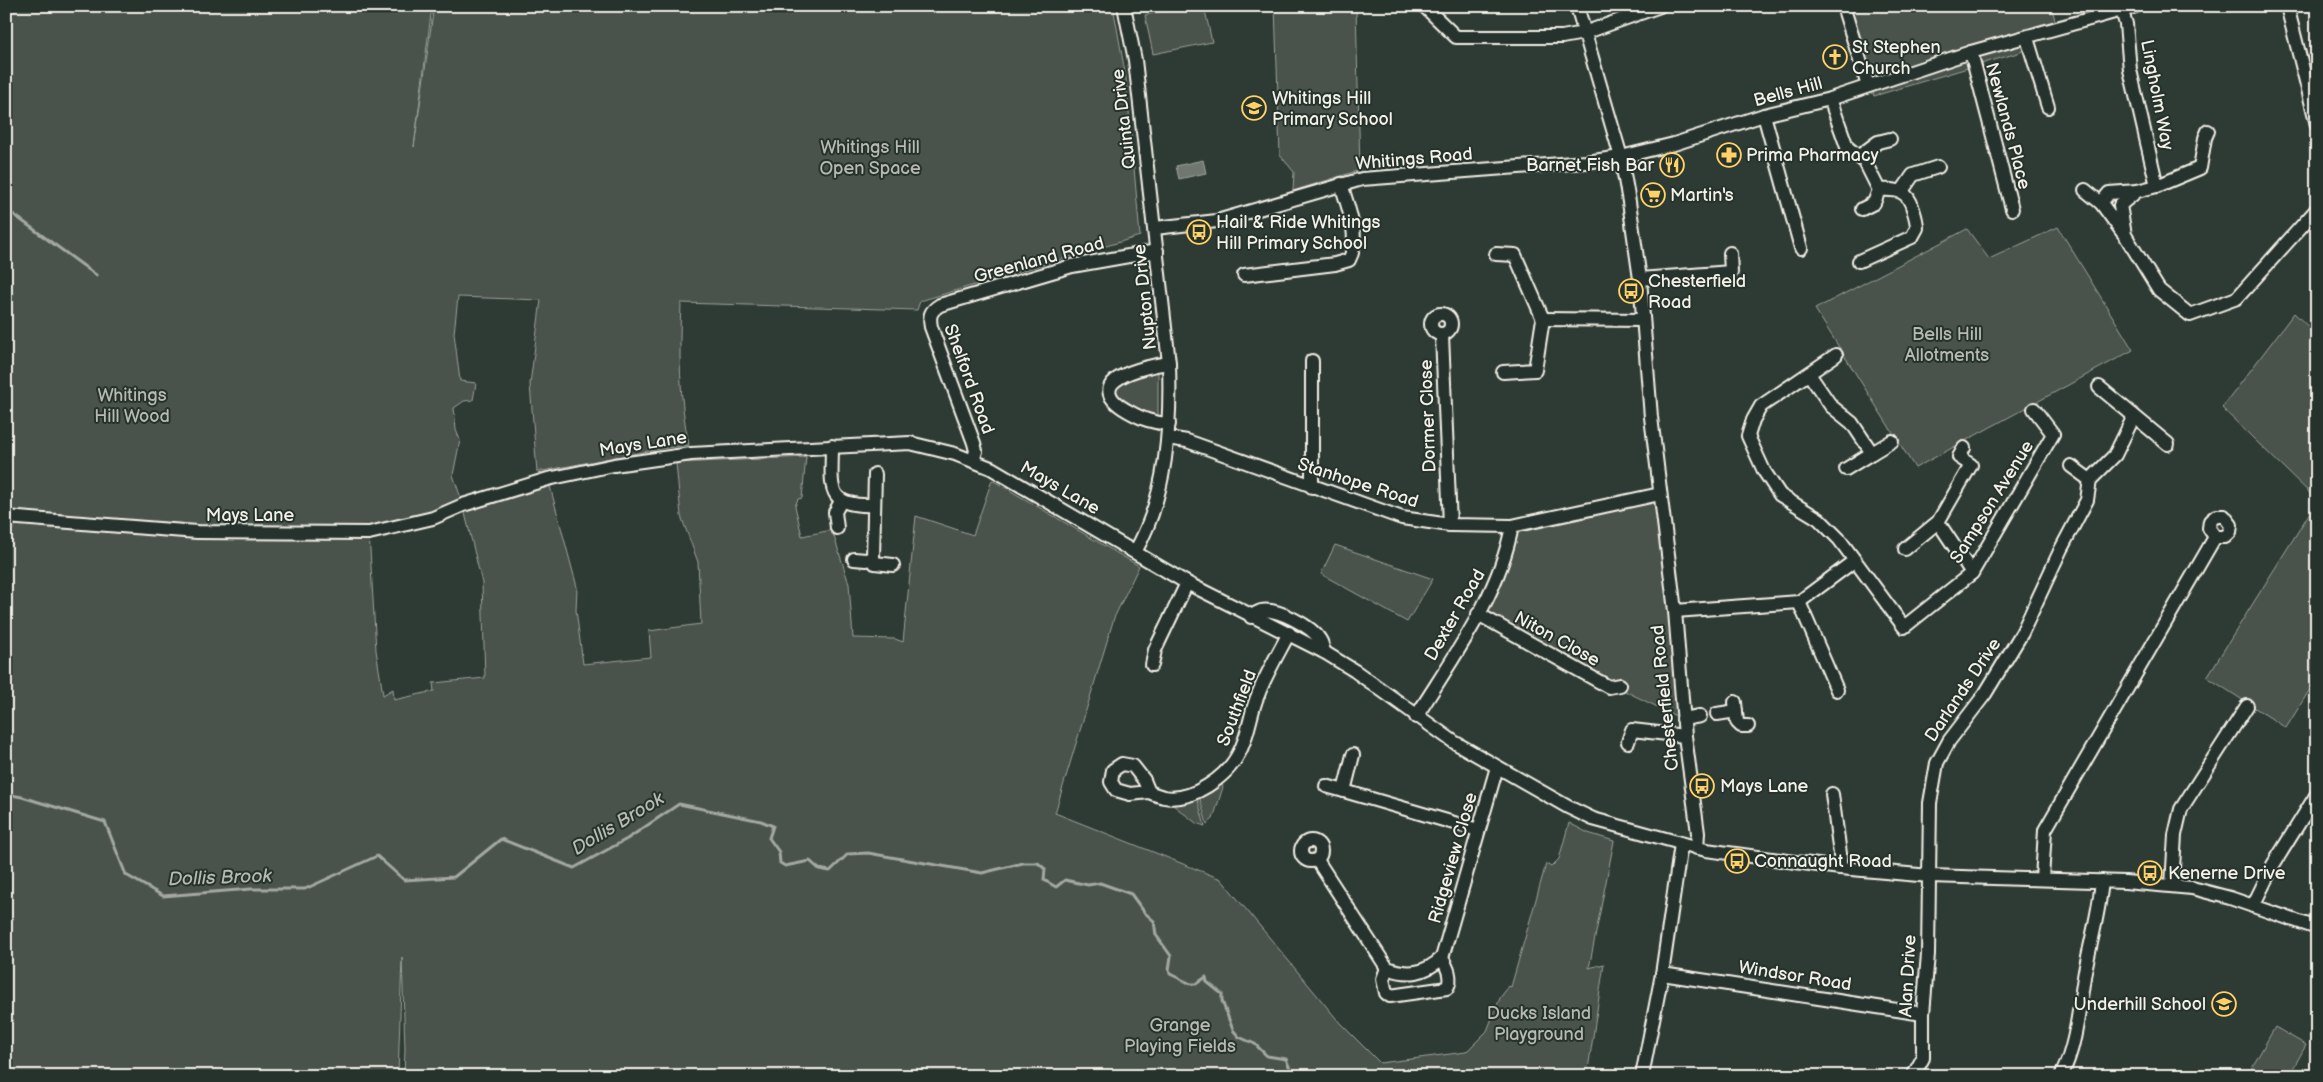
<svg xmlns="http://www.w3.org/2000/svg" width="2323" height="1082" font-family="'Balsamiq Sans',sans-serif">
  <rect width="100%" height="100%" fill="#2e3b34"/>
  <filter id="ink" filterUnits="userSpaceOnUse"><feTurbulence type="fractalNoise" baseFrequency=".02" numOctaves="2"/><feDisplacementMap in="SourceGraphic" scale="10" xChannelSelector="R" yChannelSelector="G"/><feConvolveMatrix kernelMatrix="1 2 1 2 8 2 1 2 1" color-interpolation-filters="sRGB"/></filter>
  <g filter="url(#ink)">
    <g fill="#48524c" stroke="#9ea29a" fill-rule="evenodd">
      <path d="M6,6h426l-18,141 20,-141h679l13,72 14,158 -220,65 -3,9 -236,-7c-2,48 -2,96 8,142l-30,4 -122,23 -7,-88 11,-84 -83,-3 -4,36 6,48 16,2 -3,17 -9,1 -10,7 2,22 4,10 -7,35 10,29 85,-25 29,108 -1,23 7,54 68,-7 -2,-26 52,-7 -3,-62 -17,-46 -5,-53 130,-6 -4,41 -4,1 -3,7 7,30 30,-6 17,54 4,54 42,1 8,3 13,-126 57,19 19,-55 147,86 -25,52 -59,195 166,66 119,144 40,40 86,-11 21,-21 13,-33 9,-12 2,1 35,-123 5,3 8,-8 10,-36 19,10 26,8 -25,127 15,-4 -17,112h-1183l1,-27 -3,-92 -4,119h-392v-534l13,-23 -13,-1zM463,505l19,78 3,95 -52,5 1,8 -40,9 -1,-11 -10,6 -7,-45 -7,-117z"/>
      <polygon points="1186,6 1204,6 1212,42 1153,54 1145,15"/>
      <polygon points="1275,6 1356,6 1360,170 1293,191 1294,172 1280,155"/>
      <polygon points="1846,6 2051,6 2056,23 2021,52 1874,96"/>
      <polygon points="2058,227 2133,350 1915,468 1815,309 1967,229 1989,259"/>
      <polygon points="2294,313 2317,335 2317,500 2222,408"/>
      <path d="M1156,370l2,2v43c-13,7 -32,-12 -42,-19v-11l2,-3z"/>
      <polygon points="1660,494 1684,720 1527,643 1478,615 1512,526"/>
      <polygon points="2317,501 2317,678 2286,728 2207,677"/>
      <polygon points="1335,545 1433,579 1407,622 1321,574"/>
      <polygon points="1222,785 1223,787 1213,819 1207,824 1199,796"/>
      <polygon points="1197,797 1205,826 1196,823 1173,805"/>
      <polygon points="2275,1027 2306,1045 2289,1076 2247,1076"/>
    </g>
    <polygon fill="#6f7770" stroke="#a4a8a0" points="1203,160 1206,173 1179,179 1176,166"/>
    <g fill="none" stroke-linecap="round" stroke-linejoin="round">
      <g stroke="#a4a8a0" stroke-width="3">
        <polyline points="6,209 96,275"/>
        <polyline points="6,794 22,797 105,822 126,875 163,896 251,889 305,889 377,856 404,880 454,877 501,839 574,868 627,839 679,804 761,821 773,826 769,838 779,852 780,863 785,866 810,861 819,869 830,871 848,854 868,853 982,873 1023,863 1038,863 1045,869 1044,880 1056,887 1065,880 1088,885 1100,883 1131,894 1145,913 1154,921 1156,935 1171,956 1169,970 1170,974 1191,984 1196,984 1206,977 1207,982 1222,994 1222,1001 1233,1030 1239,1037 1255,1044 1267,1056 1286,1059 1293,1076"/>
      </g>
      <g stroke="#f4f1e8" stroke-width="16">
        <g id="minor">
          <path d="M1124,6l11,54 34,303c2,63 -2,133 -34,189"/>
          <polyline points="1424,6 1456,37 1562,37 1584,33 1660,6"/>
          <polyline points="1577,6 1621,157 1629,202 1640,279 1651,417 1675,611 1685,736 1698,833 1697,848"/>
          <polyline points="1843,6 1868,86"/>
          <polyline points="2287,6 2317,125"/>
          <polyline points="2122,11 2126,24 2130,70 2157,186"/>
          <polyline points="2027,38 2048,107"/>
          <polyline points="1971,52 2012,209"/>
          <polyline points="1830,99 1847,147 1865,162 1879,190 1874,203 1862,209"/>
          <polyline points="1764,115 1801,248"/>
          <polyline points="2208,131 2205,138 2200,168 2157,186 2137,191 2120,205 2125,235 2159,290 2190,315 2237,298 2317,209"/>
          <polyline points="1858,157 1878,142 1890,139"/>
          <polyline points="2085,190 2101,203 2123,233"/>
          <polyline points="1902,191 1913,175 1938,167"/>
          <polyline points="2101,203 2109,193 2137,191"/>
          <polyline points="1155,228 1217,221 1362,179 1586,162 1621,157 1674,144 1764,115 1830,99 1971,52 2136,6"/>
          <polyline points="1496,254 1515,255 1543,319 1535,370 1503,372"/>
          <path d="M1859,261l53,-24 5,-9c0,-7 -2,-13 -4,-19 -5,-19 -16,-20 -34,-19"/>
          <path d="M1244,275l91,-11 14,-4c12,-21 -1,-53 -8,-76"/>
          <polyline points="1640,279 1731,272 1730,253"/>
          <circle cx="1441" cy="324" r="10"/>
          <polyline points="1543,319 1642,320"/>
          <polyline points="1442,335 1450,525"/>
          <polyline points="1836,355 1761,406 1753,420 1748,436 1764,471 1780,495 1819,519 1839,539 1904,627 1972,573 2053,434 2034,409"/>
          <polyline points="1312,361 1312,487"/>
          <polyline points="1809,374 1831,406 1852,423 1872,453 1892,441"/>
          <polyline points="2099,387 2168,444"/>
          <path d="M1169,424c-16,-1 -27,-5 -41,-13 -51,-29 16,-45 41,-48"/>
          <polyline points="1168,438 1187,441 1402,518 1450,525 1512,526 1660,494"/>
          <path d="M832,446c0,40 -8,61 42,59"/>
          <path d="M973,461l3,-10 -2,-8 -43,-116c-2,-11 -1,-16 9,-22l132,-39 85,-15"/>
          <polyline points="2071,466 2090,480"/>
          <polyline points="1846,469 1872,453"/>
          <polyline points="875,474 873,558 875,563 893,565"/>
          <polyline points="6,517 197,532 369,533 433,518 463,505 548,479 614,465 691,454 910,443 955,454 991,468 1187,583 1324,652 1355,671 1454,742 1568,807 1593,819 1706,850 1840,868 1930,876 2125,882 2192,888 2230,898 2317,928"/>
          <polyline points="1938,522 1972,573"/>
          <polyline points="837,528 835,512 841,501"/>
          <polyline points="1905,549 1938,522 1971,465 1959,457 1964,448"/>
          <polyline points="854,559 866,560 873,558"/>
          <polyline points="1799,602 1837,690"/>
          <polyline points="1675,611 1799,602 1854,561"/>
          <polyline points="1478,614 1609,687 1620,685"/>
          <path d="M1251,617c2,-2 7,-5 10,-6 16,-3 51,15 59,29 2,3 3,8 4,12"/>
          <polyline points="1152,665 1155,650 1187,583"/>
          <polyline points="1735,702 1737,722 1741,726 1748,726"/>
          <polyline points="1717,714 1736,711"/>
          <path d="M1416,717c37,-60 83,-121 96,-191"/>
          <polyline points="1683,719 1700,716"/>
          <polyline points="1628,742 1632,730 1685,736"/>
          <polyline points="1353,755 1344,791 1478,830"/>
          <polyline points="1326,786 1344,791"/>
          <path d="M1149,792l-19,2 -14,-4 -5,-8 2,-12 9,-6 11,2 11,14 5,12c5,2 10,4 15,5 28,5 63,-20 75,-44 10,-18 11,-40 19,-58 8,-21 20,-41 31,-62"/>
          <polyline points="1832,794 1840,854 1840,868"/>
          <circle cx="1311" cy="851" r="10"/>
          <path d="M1317,860l70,108 -4,11 3,14 4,3 57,-8c6,-10 0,-21 -5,-30l55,-191"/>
          <polyline points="2042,879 2045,830 2215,537 2225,537 2230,532 2231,525 2224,516 2216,516 2210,521 2209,528 2215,537"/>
          <polyline points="2172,885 2175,835 2181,809 2247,706"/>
          <polyline points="2253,906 2273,865 2317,794"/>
          <path d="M1387,968c22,8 37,6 55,-10"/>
          <polyline points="1662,974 1923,1014"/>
          <polyline points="1642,1076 1662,974 1681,844"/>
          <polyline points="1913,1076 1923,1058 1923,1014 1928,954 1930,803 1937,763 1949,741 1985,694 2022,633 2061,549 2087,500 2090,480 2115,455 2134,416"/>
          <path d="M2061,1076c16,-31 18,-70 24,-105 6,-30 14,-59 17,-90"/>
        </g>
      </g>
      <use href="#minor" stroke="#26332d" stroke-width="12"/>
    </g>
  </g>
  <defs>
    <g id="church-ring" transform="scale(1.25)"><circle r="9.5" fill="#26332d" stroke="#ffd166" stroke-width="1.5"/><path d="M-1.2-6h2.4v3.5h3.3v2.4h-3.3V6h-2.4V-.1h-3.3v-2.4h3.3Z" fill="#ffd166"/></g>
    <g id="school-ring" transform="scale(1.25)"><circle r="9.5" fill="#26332d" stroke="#ffd166" stroke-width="1.5"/><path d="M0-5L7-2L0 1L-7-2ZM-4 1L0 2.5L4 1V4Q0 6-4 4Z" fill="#ffd166"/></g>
    <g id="pharmacy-ring" transform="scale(1.25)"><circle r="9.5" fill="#26332d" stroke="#ffd166" stroke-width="1.5"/><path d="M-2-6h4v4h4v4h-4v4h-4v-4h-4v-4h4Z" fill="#ffd166"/></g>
    <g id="restaurant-ring" transform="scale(1.25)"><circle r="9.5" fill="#26332d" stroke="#ffd166" stroke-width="1.5"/><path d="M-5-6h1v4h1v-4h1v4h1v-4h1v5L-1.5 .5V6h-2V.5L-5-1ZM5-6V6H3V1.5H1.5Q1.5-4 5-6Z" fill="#ffd166"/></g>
    <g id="supermarket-ring" transform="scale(1.25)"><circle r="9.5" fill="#26332d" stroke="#ffd166" stroke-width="1.5"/><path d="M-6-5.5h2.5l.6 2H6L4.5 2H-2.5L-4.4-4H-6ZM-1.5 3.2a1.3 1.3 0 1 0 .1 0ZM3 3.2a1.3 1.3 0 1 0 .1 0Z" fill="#ffd166"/></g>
    <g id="bus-ring" transform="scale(1.25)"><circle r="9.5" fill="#26332d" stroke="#ffd166" stroke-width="1.5"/><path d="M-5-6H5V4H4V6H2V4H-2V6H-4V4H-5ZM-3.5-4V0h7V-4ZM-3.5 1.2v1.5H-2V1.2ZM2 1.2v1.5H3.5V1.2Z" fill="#ffd166"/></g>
  </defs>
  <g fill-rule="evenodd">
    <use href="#church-ring" x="1835" y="57"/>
    <use href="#school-ring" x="1254" y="108"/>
    <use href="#pharmacy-ring" x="1729" y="155"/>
    <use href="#restaurant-ring" x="1672" y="165"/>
    <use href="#supermarket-ring" x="1653" y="195"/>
    <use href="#bus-ring" x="1199" y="232"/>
    <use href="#bus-ring" x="1631" y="291"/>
    <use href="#bus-ring" x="1702" y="786"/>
    <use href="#bus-ring" x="1737" y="861"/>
    <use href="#bus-ring" x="2150" y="873"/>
    <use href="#school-ring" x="2224" y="1004"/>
  </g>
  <g text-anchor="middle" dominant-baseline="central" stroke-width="4" stroke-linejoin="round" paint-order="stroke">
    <g font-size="18" fill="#f4f1e8" stroke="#26332d" text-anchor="start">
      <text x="1852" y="47">St Stephen<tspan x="1852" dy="21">Church</tspan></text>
      <text x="1272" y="98">Whitings Hill<tspan x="1272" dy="21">Primary School</tspan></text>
      <text x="1746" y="155">Prima Pharmacy</text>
      <text x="1654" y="165" text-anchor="end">Barnet Fish Bar</text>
      <text x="1670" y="195">Martin's</text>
      <text x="1216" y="222">Hail &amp; Ride Whitings<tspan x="1216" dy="21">Hill Primary School</tspan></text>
      <text x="1648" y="281">Chesterfield<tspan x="1648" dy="21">Road</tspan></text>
      <text x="1720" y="786">Mays Lane</text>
      <text x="1754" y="861">Connaught Road</text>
      <text x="2168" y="873">Kenerne Drive</text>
      <text x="2206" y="1004" text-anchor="end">Underhill School</text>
    </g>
    <g font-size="18" fill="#f4f1e8" stroke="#26332d">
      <text transform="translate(1788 92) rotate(-15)">Bells Hill</text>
      <text transform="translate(2157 95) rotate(79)">Lingholm Way</text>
      <text transform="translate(1124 119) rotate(-97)">Quinta Drive</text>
      <text transform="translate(2008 126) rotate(75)">Newlands Place</text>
      <text transform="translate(1414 159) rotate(-5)">Whitings Road</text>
      <text transform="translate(1039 260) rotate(-15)">Greenland Road</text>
      <text transform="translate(1145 297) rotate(-96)">Nupton Drive</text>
      <text transform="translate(969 379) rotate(70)">Shelford Road</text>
      <text transform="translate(1428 416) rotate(-92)">Dormer Close</text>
      <text transform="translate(643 444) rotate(-9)">Mays Lane</text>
      <text transform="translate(1358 483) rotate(18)">Stanhope Road</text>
      <text transform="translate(1060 488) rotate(30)">Mays Lane</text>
      <text transform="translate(1992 502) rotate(-58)">Sampson Avenue</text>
      <text x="250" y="515">Mays Lane</text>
      <text transform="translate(1455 615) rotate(-60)">Dexter Road</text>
      <text transform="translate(1557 639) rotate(29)">Niton Close</text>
      <text transform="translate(1963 690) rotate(-56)">Darlands Drive</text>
      <text transform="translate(1665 698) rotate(-96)">Chesterfield Road</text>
      <text transform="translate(1237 708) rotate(-69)">Southfield</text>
      <text transform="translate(1453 858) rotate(-74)">Ridgeview Close</text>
      <text transform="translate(1795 976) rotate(9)">Windsor Road</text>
      <text transform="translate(1908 976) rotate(-87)">Alan Drive</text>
    </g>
    <g font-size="18" fill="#b8b9b1" stroke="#26332d">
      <text x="870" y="147">Whitings Hill<tspan x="870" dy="21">Open Space</tspan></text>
      <text x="1947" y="334">Bells Hill<tspan x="1947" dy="21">Allotments</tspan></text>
      <text x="132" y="395">Whitings<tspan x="132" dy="21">Hill Wood</tspan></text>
      <text x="1539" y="1013">Ducks Island<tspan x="1539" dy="21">Playground</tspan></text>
      <text x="1180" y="1025">Grange<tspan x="1180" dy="21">Playing Fields</tspan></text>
    </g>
    <g font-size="19" font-style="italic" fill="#b8bab2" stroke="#26332d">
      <text transform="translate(618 824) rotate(-31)">Dollis Brook</text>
      <text transform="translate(220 878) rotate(-2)">Dollis Brook</text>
    </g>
  </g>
  <rect width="2323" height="1082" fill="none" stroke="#26332d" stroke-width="25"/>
  <rect x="12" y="12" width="2298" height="1057" fill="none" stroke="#f4f1e8" stroke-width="2" filter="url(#ink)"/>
</svg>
